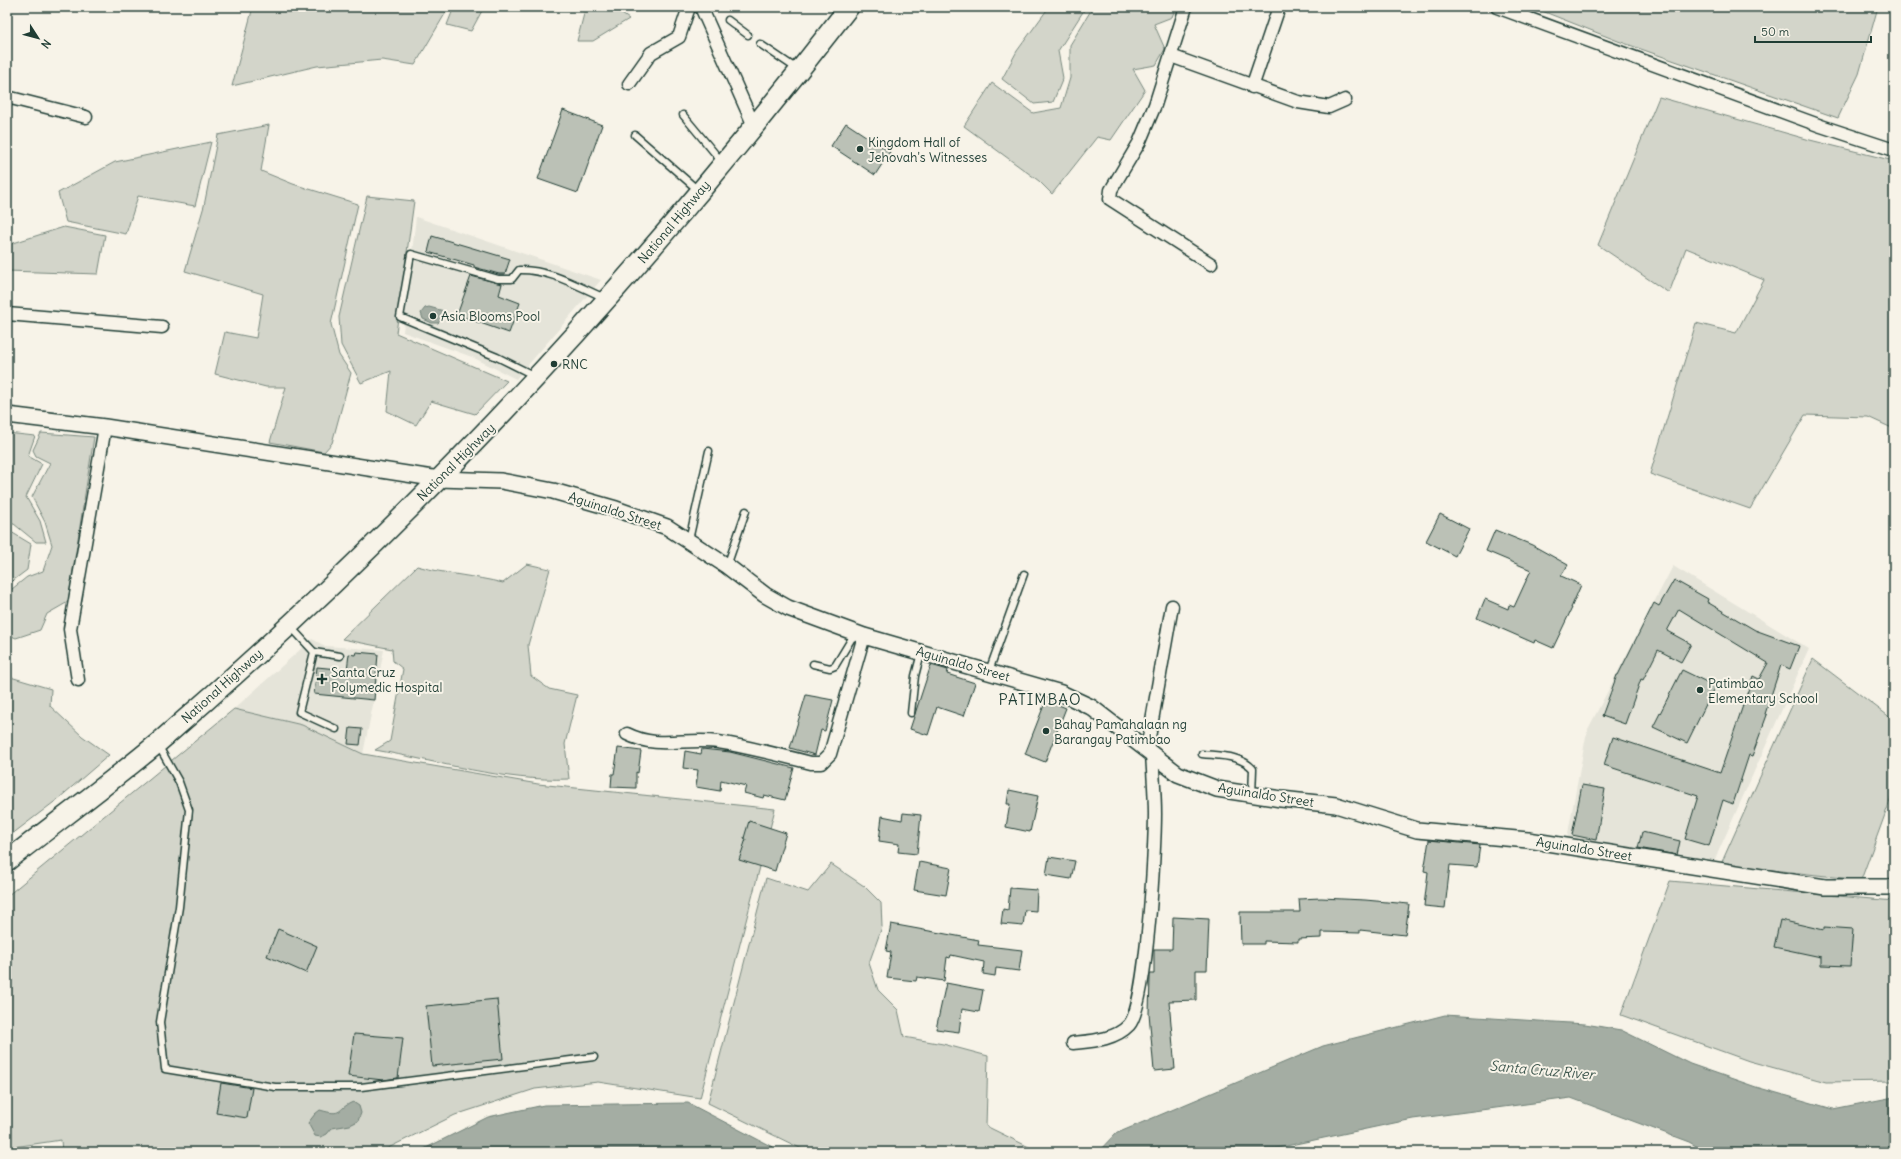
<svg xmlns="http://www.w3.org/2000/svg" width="1901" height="1159" font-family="Delius,sans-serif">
  <rect width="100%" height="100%" fill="#f7f3e8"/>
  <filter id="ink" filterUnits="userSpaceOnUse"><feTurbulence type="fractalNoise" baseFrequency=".025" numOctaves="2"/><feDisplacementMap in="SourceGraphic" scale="8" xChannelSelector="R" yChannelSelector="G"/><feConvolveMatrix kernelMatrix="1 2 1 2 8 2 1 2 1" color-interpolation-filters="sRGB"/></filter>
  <g filter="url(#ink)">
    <g fill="#e5e4d9">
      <polygon points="416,217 601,280 516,379 472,357 403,332"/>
      <polygon points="1673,566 1809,649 1711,868 1566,844 1587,731"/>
      <polygon points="312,639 325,646 384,650 363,754 302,725 234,709"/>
    </g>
    <g fill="#d3d5ca" stroke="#79897f">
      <polygon points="253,7 449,7 415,65 382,60 317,66 232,86"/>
      <polygon points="454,7 484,7 471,31 447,25"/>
      <polygon points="579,7 612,7 629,19 593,41 577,41 585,10"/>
      <polygon points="1049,7 1086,7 1058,51 1063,78 1053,102 1034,104 1002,79 1017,51"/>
      <polygon points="1093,7 1176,7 1172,17 1154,24 1165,49 1156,65 1133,69 1145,90 1111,140 1097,137 1052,194 1039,181 964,126 992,83 1033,113 1061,108 1070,78 1070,45"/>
      <polygon points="1532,7 1878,7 1859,74 1838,118 1618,41"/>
      <polygon points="1659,97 1810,140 1894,161 1894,429 1868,417 1805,415 1750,509 1650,474 1696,323 1736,333 1764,280 1686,248 1669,293 1598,245"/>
      <polygon points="269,125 261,171 293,184 358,204 331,324 339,355 351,373 332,443 324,452 270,442 286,387 266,387 215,374 225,332 256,338 263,294 185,271 204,206 218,135"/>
      <polygon points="211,142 195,206 138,196 126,234 66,222 58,193 115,162"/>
      <polygon points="367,196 414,201 396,333 507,381 475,414 431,401 416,425 387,411 391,371 361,383 341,345 339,317"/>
      <polygon points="64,227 105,235 98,274 7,271 7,245"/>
      <polygon points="7,433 35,436 28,456 42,464 26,497 40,521 46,542 36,542 14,524 7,524"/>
      <polygon points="41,433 94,437 68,602 47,614 40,630 16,638 7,634 7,593 27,577 43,571 52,545 45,522 32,497 50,463 36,456 33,450"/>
      <polygon points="7,532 11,532 31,544 27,570 7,585"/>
      <path d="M527,564l23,5 -22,76 3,31 18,13 28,6 -12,49 4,35c-65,3 -131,-18 -194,-29l15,-9 13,-72 -10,-8 -1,-12 -50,-10 75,-73c28,8 58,10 86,17z"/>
      <polygon points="1813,659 1887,715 1894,722 1894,790 1861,880 1721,864"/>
      <polygon points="7,676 51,689 50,706 82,736 109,755 58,799 7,838"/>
      <polygon points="234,709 302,725 363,754 538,784 775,809 700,1098 598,1082 535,1089 455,1115 380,1152 62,1152 61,1140 7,1148 7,896"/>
      <polygon points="831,864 864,886 881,903 882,927 869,963 878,990 898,1010 904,1037 943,1044 988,1056 986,1126 1035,1150 1064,1150 1063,1152 808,1152 708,1103 766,878 808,892"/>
      <polygon points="1670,881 1894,901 1894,1081 1826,1082 1749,1061 1621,1015"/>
    </g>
    <g fill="#a4ada3" stroke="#6f8077">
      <polygon points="429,307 444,311 446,315 438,323 432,323 423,319 421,313 425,308"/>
      <polygon points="1445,1015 1585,1024 1621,1030 1690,1064 1756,1087 1833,1109 1894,1097 1894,1152 1707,1152 1689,1142 1571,1098 1413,1119 1258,1152 1098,1152 1115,1134 1323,1046"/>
      <path d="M353,1102l6,4 2,7 -3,8 -8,4 -18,3 -5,6 -6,3 -6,-1 -7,-13 7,-9 5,-4c24,7 16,-1 33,-8z"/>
      <polygon points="688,1103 782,1152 418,1152 488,1117 544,1105"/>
    </g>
    <g fill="#bbc1b6" stroke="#1f3d34">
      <polygon points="563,110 602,125 578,193 538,179"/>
      <polygon points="846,123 890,152 875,175 831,146"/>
      <polygon points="432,236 510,259 505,274 499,274 474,267 474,265 428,252"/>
      <polygon points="471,276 502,284 499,295 520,303 509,333 457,315"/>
      <polygon points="1440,514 1469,529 1455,556 1426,541"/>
      <polygon points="1495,530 1532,545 1568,565 1561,576 1581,585 1571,608 1572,608 1553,648 1535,640 1534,643 1477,618 1485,599 1508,609 1509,605 1514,607 1531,570 1486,551"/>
      <polygon points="1674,580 1708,599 1707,602 1755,630 1799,646 1790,669 1781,665 1765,714 1767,715 1752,756 1749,755 1733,804 1723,800 1709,846 1685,839 1698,796 1604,765 1613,737 1720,773 1753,676 1759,679 1768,663 1679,609 1667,631 1691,644 1681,662 1658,650 1643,680 1641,679 1625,724 1602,716 1617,675 1618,675 1654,603 1659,606"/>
      <polygon points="356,652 378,654 374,700 314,694 317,667 347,670 349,654 355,655"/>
      <polygon points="931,665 948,670 947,674 975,683 964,716 937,707 928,735 910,729"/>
      <polygon points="1682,670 1715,686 1687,743 1653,727"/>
      <polygon points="806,695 833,700 825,731 821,730 815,755 790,748"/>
      <polygon points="1046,700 1066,708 1045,762 1025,754"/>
      <polygon points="350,728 362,729 360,745 348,744"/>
      <polygon points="618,748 641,751 638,773 636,772 636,788 611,787 612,774 614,774"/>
      <polygon points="702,749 730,752 794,768 785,800 764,795 763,798 744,793 746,786 721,780 720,791 696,787 698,770 683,768 685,751 701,754"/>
      <polygon points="1582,785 1605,789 1596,840 1572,835"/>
      <polygon points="1009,790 1038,796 1030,832 1006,827 1010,804 1007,804"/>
      <polygon points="903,813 921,815 917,854 898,852 899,844 879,841 882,816 902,820"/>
      <polygon points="749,821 786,833 775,871 739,860 746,839 744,838"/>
      <polygon points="1642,832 1680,841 1677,855 1638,848"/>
      <polygon points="1429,840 1480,845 1477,867 1450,865 1445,908 1424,906 1428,872 1424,871"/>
      <polygon points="1049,857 1075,861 1071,879 1046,875"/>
      <polygon points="919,862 951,868 946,895 914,890"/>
      <polygon points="1010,888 1037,890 1036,911 1025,910 1023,926 1001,924 1003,909 1008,910"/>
      <polygon points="1321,898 1365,900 1409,904 1405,935 1360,930 1360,933 1322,932 1322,938 1298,939 1298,942 1264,941 1264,944 1241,944 1240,912 1300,912 1299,899"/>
      <polygon points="1173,917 1209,919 1207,970 1196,970 1196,1000 1169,1001 1175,1069 1154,1071 1149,1013 1150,978 1150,974 1154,974 1154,949 1172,949"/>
      <polygon points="1780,920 1824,930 1824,927 1853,929 1850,966 1821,965 1821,957 1774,947"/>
      <polygon points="891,924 979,940 978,945 1022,950 1019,971 996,968 995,976 983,974 984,962 951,955 950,958 947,957 944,981 917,977 916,981 887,978 891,952 886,951"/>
      <polygon points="278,929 317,946 306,973 267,956"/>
      <polygon points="946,983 983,990 979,1012 962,1009 959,1032 936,1029"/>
      <polygon points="497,999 503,1059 432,1066 426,1006"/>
      <polygon points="354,1034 403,1038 398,1078 383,1080 348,1076"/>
      <polygon points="221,1083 252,1088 247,1118 216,1113"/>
    </g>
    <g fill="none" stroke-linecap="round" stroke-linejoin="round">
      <g stroke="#1f3d34" stroke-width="9">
        <g id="service">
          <polyline points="728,20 748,35"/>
          <polyline points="760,44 797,69"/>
          <polyline points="683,115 722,162"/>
          <polyline points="635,135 699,191"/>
          <path d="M535,376l-38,-19 -97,-40 11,-63 87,25h14l7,-9c30,-1 58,16 86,28"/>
          <polyline points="689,540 709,451"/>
          <polyline points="727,566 746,511"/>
          <polyline points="291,627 314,652"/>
          <polyline points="813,664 830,668 835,666 855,633"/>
          <polyline points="989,671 1024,574"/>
          <polyline points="911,713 915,676 921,653"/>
          <polyline points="336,729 299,712 314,652 340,656"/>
          <polyline points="158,745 179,782 189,810 179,907 160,1022 165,1069 275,1087 361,1087 594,1057"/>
          <path d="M1202,754c18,2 39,1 51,15l-1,26"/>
        </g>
      </g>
      <g stroke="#1f3d34" stroke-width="15">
        <g id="minor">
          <polyline points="701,7 754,126"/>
          <polyline points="1186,7 1155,105 1139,143 1111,190 1110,199 1211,264"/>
          <polyline points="1497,7 1821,126 1894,150"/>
          <polyline points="1171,56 1298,102 1329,107 1345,100"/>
          <polyline points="629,84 651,53 679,37 689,7"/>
          <polyline points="1252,87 1279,7"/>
          <polyline points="7,97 86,117"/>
          <polyline points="7,314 162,327"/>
          <polyline points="78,680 70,629 105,427"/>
          <path d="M627,734c32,16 58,3 91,8 31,5 62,13 93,21h10l9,-9 34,-118"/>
          <polyline points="1147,749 1172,606"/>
          <path d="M1073,1043c19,-2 42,-3 56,-18 18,-20 26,-178 26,-211 0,-20 -2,-41 -3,-61"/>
        </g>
      </g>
      <g stroke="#1f3d34" stroke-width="18">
        <polyline id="tertiary" points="7,415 105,427 439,479 501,481 553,491 616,509 667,527 727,566 765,595 788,608 864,636 1061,693 1091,707 1178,774 1217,789 1281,799 1336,805 1417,830 1528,840 1825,887 1894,887"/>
      </g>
      <g stroke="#1f3d34" stroke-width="22">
        <path id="primary" d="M7,861c51,-40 103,-78 152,-119 256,-220 484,-469 690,-735"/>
      </g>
      <use href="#service" stroke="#f7f3e8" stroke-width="6"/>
      <use href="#minor" stroke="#f7f3e8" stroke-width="12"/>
      <use href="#tertiary" stroke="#f7f3e8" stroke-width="15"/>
      <use href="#primary" stroke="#f7f3e8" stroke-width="19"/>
    </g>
  </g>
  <g fill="#1f3d34" stroke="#f7f3e8" stroke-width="1.5">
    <circle cx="860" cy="149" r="4"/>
    <circle cx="433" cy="316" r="4"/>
    <circle cx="554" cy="364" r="4"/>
    <path d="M320 673h4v4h4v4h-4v4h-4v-4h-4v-4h4z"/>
    <circle cx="1700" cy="690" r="4"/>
    <circle cx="1046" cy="731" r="4"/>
  </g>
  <g text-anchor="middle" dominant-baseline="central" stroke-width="4" stroke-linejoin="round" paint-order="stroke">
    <g font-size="13" fill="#1f3d34" stroke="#f7f3e8" text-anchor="start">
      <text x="868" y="142">Kingdom Hall of<tspan x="868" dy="15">Jehovah's Witnesses</tspan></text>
      <text x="441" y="316">Asia Blooms Pool</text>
      <text x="562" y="364">RNC</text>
      <text x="331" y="672">Santa Cruz<tspan x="331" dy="15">Polymedic Hospital</tspan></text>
      <text x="1708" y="683">Patimbao<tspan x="1708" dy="15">Elementary School</tspan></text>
      <text x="1054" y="724">Bahay Pamahalaan ng<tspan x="1054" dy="15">Barangay Patimbao</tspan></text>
    </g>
    <g font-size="13" fill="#1f3d34" stroke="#f7f3e8">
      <text transform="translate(674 222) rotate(-50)">National Highway</text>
      <text transform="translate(456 462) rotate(-45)">National Highway</text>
      <text transform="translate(615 511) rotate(18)">Aguinaldo Street</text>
      <text transform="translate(963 664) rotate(16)">Aguinaldo Street</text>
      <text transform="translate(222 686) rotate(-42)">National Highway</text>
      <text transform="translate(1266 795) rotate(9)">Aguinaldo Street</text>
      <text transform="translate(1584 849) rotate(9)">Aguinaldo Street</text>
    </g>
    <g font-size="14" font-style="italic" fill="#405950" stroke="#f7f3e8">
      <text transform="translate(1542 1070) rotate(5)">Santa Cruz River</text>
    </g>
    <g font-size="15" letter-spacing="1" fill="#1f3d34" stroke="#f7f3e8">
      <text x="1040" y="699">PATIMBAO</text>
    </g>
  </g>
  <rect width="1901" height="1159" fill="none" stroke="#f7f3e8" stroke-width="24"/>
  <rect x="12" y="12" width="1877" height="1135" fill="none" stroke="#1f3d34" stroke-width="1.5" filter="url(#ink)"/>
  <g transform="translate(38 38) rotate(126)" stroke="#f7f3e8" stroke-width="3" paint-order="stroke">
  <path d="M0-3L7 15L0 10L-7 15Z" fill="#1f3d34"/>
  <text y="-6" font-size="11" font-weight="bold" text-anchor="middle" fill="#1f3d34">N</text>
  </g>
  <path d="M1755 36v6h116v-6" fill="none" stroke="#1f3d34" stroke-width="2"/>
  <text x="1761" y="36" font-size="12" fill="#1f3d34" stroke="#f7f3e8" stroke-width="3" paint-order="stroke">50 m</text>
</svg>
